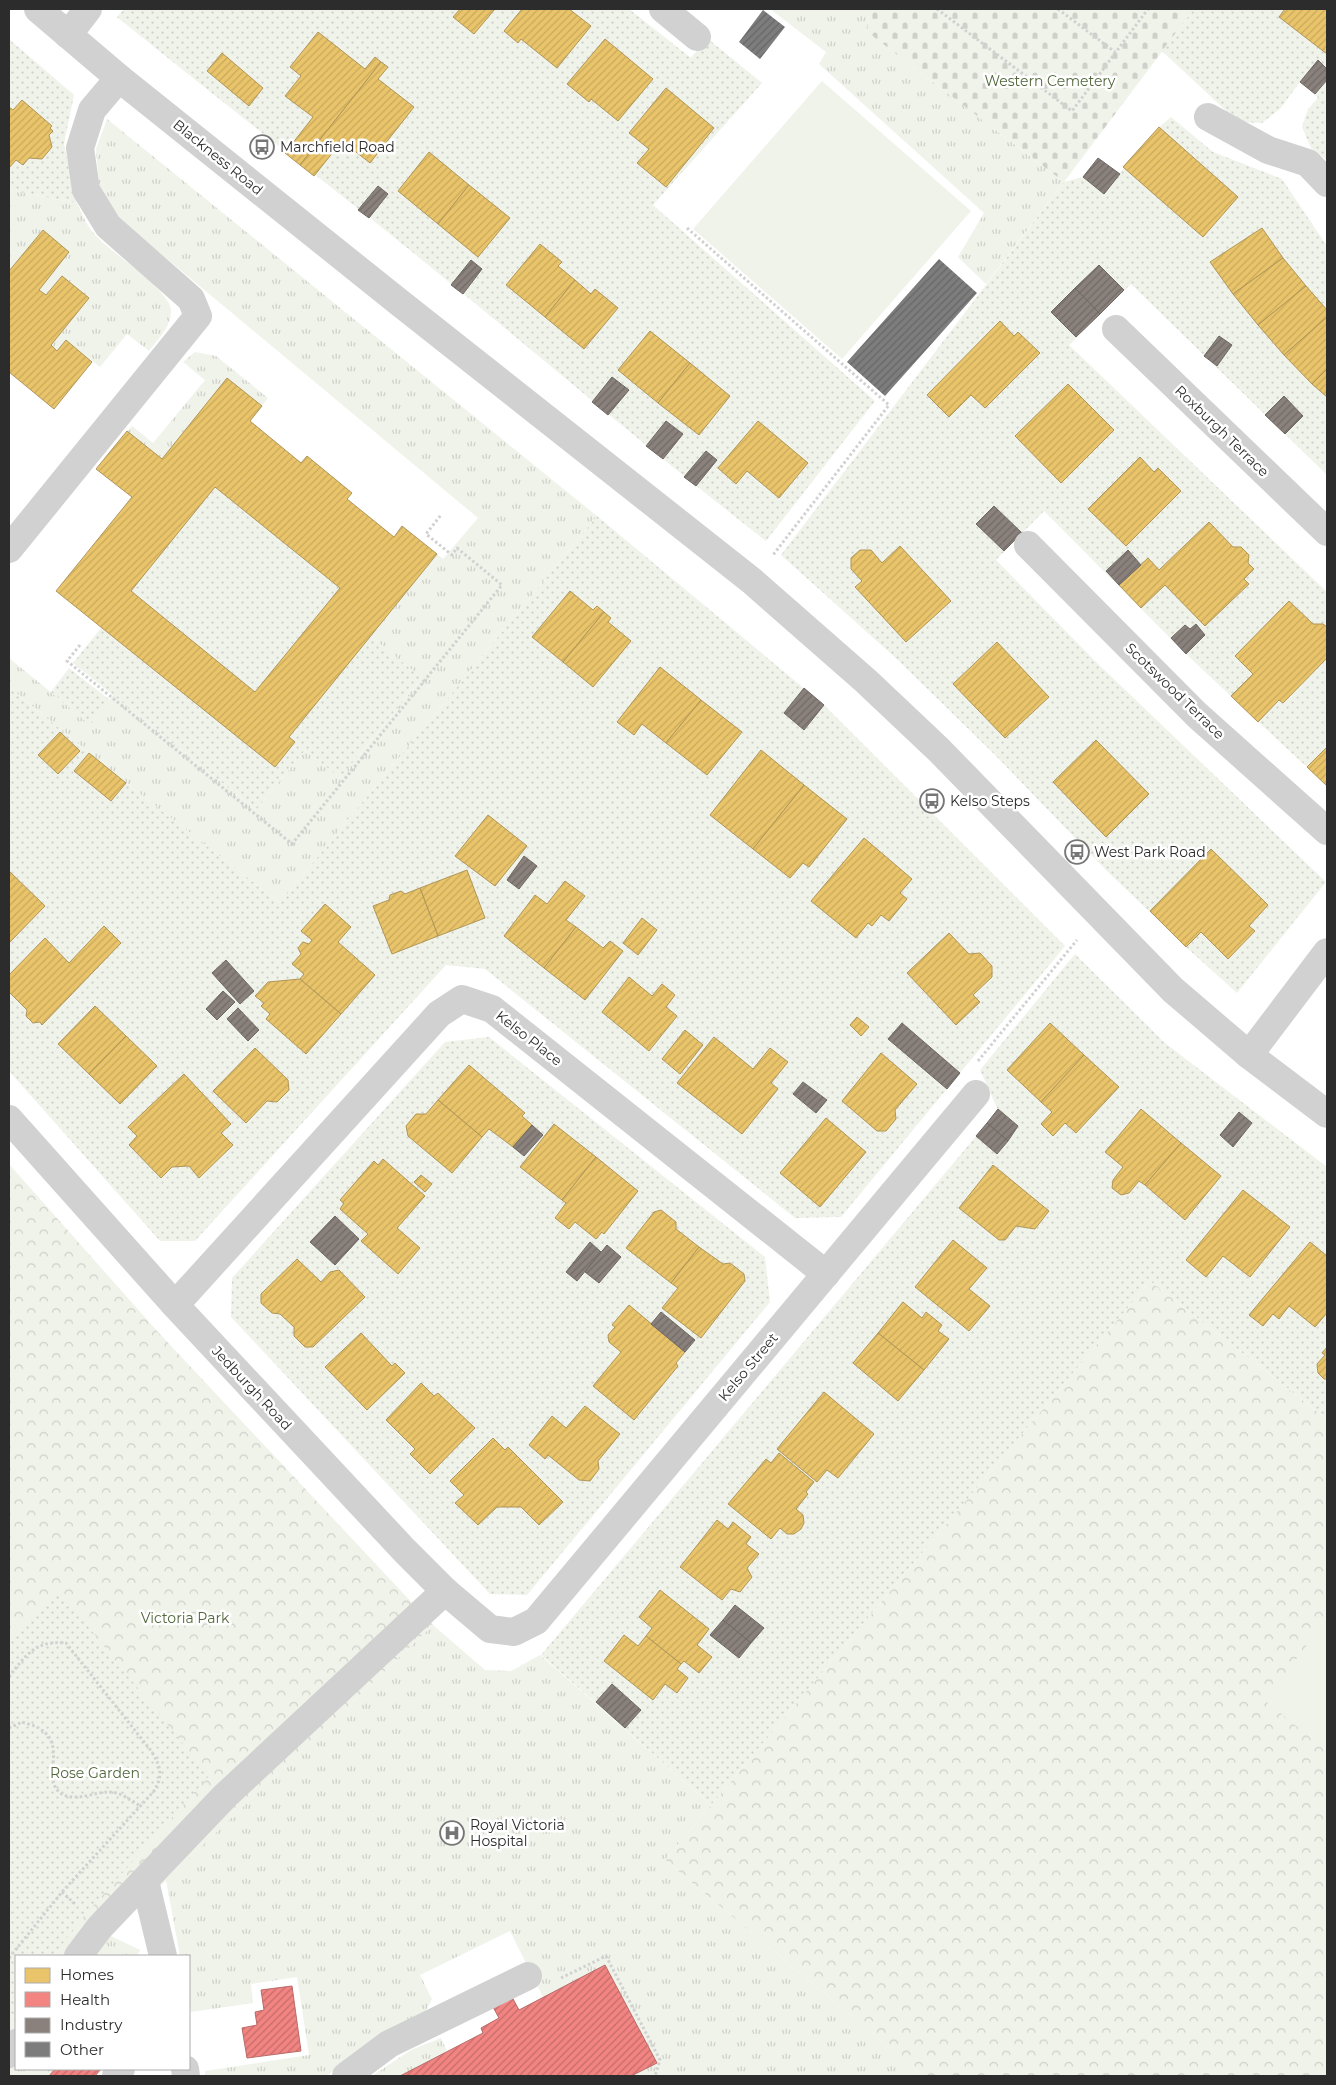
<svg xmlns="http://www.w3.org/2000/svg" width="1336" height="2085" font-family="Montserrat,sans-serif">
  <defs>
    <pattern id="grass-tufts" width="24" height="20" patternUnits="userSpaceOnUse" patternTransform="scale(1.25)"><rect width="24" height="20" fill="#f0f3ea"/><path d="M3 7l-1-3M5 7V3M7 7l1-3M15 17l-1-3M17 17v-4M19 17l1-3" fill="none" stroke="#ced0c9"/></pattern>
    <pattern id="forest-crowns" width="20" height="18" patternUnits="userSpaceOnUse" patternTransform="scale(1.25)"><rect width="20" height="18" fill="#f0f3ea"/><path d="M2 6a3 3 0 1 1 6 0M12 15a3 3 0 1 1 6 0" fill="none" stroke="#ced0c9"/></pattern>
    <pattern id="cemetery-stones" width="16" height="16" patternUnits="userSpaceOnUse" patternTransform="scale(1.25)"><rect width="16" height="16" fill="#f0f3ea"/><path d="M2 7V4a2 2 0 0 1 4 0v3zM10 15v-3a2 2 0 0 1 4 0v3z" fill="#ced0c9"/></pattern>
    <pattern id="garden-dots" width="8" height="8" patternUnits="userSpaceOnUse" patternTransform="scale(1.25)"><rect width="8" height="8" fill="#f0f3ea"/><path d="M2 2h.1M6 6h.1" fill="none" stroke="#ced0c9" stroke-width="1.8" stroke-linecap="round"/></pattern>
    <pattern id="homes-hatch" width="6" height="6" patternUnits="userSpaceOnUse" patternTransform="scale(1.25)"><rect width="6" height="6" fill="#e9c46a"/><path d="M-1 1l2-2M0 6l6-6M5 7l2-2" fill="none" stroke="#c8a95c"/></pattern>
    <pattern id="health-hatch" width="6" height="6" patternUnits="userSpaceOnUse" patternTransform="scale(1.25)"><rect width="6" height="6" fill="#f28482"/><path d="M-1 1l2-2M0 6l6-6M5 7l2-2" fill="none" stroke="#c46c6b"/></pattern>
    <pattern id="industry-hatch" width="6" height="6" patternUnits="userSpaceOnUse" patternTransform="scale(1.25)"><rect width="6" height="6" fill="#8a817c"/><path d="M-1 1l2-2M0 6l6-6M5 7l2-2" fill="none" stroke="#716a66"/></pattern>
    <pattern id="building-hatch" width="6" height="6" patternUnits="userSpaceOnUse" patternTransform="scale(1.25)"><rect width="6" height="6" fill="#7d7d7d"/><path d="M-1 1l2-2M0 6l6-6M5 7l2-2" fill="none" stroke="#676767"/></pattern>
  </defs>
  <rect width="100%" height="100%" fill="#fff"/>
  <g fill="url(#grass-tufts)">
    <polygon points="770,9 870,9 866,31 1064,182 986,284 958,257 984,213 819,64 826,52"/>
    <polygon points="107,119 597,516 280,903 126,783 9,687 9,658 90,724 113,695 256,810 305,750 340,778 422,678 370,636 437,554 443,559 478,518 118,218 99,185 96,149"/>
    <path d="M9,190l68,13c6,13 11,26 22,36 15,15 73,53 72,72 0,16 -13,28 -22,40l-22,-17 -27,33 -34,-27 -9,11 -6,-6 38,-47 -27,-22 -16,19 -7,-5 30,-38 -26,-22 -34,41z"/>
    <polygon points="195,352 216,356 268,398 262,406 227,379 162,459 127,431 132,426 153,443 205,380 183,362"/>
    <polygon points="433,1625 485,1670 511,1671 540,1655 711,1805 665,1860 923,2076 631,2076 656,2063 605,1965 543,1997 510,1931 420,1975 432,1999 426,2011 383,2033 327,2076 205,2076 205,2071 309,2055 297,1977 251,1984 253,2003 191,2012 189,1999 189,1956 180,1956 166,1880"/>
    <polygon points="109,1935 140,1950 137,1956 94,1956"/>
    <polygon points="441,2038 447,2051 400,2076 372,2076 411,2050"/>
    <polygon points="18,2069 55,2069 49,2076 13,2076"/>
  </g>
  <g fill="url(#forest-crowns)">
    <polygon points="9,1164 158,1332 433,1625 109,1935 94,1956 16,1956 18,2069 13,2076 9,2076"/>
    <polygon points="1150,1281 1327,1419 1327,2076 923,2076 665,1860"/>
  </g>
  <polygon fill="url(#cemetery-stones)" points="870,9 1194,9 1064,182 866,31"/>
  <g fill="url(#garden-dots)">
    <path d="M124,9h505l62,49 16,-20 55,45 -109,122 222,196 -109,140c-135,-105 -263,-217 -396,-323 -85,-67 -169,-133 -253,-201z"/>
    <polygon points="1194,9 1327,9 1327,69 1318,61 1300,82 1280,109 1262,123 1238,122 1162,51"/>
    <polygon points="9,39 74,95 64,144 77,203 9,190"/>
    <polygon points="1327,80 1327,160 1311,148 1302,127 1308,109 1318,98 1315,94"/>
    <path d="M1171,117l42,35 69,27 45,67v229l-196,-191 -62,61 258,247v194l-141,-132 -142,-143 -48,49 99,101 231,221 -89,111 -51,-46 -79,-76 -112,-116 -96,-94 -118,-106 283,-373 19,-5 21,17c21,-27 40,-55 67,-77z"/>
    <polygon points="215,487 340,588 255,692 131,591"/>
    <polygon points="597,516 824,705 1065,946 841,1217 795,1218 485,969 446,965 195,1241 160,1241 9,1071 9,687 126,783 280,903"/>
    <polygon points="101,628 275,767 294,742 289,737 370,636 422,678 340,778 305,750 256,810 73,663"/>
    <polygon points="69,668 110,700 90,725 51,692"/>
    <polygon points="1075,954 1165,1043 1327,1167 1327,1419 1150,1281 711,1805 541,1655 998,1110 980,1070"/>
    <polygon points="489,1037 765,1257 770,1302 527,1595 490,1594 231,1317 232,1278 445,1042"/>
    <polygon points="61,1593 209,1776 76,1925 54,1956 16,1956 16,2011 9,2021 9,1638"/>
  </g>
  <g fill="#f0f3ea">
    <polygon points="822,81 971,211 842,359 693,229"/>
    <polygon points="1327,1620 1327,1751 1264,1700"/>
  </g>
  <g fill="url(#homes-hatch)" stroke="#b09657" fill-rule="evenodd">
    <polygon points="460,9 495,9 474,34 453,17"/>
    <polygon points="522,9 569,9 591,26 557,68 521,39 518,43 504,31"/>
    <polygon points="1285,9 1327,9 1327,54 1279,17"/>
    <polygon points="318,32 365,69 375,57 381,62 300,165 285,153 313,117 285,96 301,76 290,67"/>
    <polygon points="605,39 653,79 618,121 591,99 589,102 567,84"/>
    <polygon points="222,53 263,88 249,106 207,71"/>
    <polygon points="381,62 388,67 378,79 414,107 370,163 342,141 314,176 300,165"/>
    <polygon points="666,88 714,128 666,187 637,163 649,149 629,133"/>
    <polygon points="22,100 52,126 50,128 53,131 49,135 52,147 42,159 29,158 23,165 16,160 9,168 9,107 13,110"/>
    <polygon points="1159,127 1238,197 1203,237 1123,167"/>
    <polygon points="429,152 469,185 438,224 398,191"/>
    <polygon points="469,185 510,218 478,257 438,224"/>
    <polygon points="1262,228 1283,258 1233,294 1210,262"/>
    <polygon points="43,230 69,252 39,290 46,295 62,276 89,298 51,345 57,351 66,340 92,362 54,409 9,372 9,271"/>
    <polygon points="540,244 562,262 558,266 575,280 545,317 506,285"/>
    <polygon points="1283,258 1306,286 1258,325 1233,294"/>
    <polygon points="575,280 591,294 595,289 618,308 584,349 545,317"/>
    <polygon points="1306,286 1327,310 1327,317 1284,355 1258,325"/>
    <polygon points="1327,317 1327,369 1312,384 1284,355"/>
    <polygon points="1000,321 1014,336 1018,332 1040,353 985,408 971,395 949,417 927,395"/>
    <polygon points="650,331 690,363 658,403 618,370"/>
    <polygon points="690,363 730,396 699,435 658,403"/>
    <polygon points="1327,369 1327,397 1312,384"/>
    <path d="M227,378l35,28 -12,15 51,42 6,-7 45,37 -5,6 47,38 8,-11 35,28 -148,183 6,5 -20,25 -219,-176 76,-94 -36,-28 31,-38 35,28zM215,487l125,101 -85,104 -124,-101z"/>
    <polygon points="1068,384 1114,430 1061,483 1015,436"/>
    <polygon points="758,421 808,463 779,498 747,471 736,484 718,468"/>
    <polygon points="1140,457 1154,472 1158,468 1181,491 1126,546 1088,509"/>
    <polygon points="1209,522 1233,547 1241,547 1249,555 1248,563 1254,569 1244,579 1249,584 1205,626 1165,585 1141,608 1119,585 1148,558 1159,570"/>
    <polygon points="900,546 951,601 906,642 855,587 862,581 851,569 851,558 860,550 871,550 882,563"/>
    <polygon points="570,591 593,610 597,606 604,612 563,662 532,637"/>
    <polygon points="1289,601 1313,624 1323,624 1327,627 1327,658 1283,703 1279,700 1258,722 1231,696 1253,674 1235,656"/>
    <polygon points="604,612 611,618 608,622 631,641 593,687 563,662"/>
    <polygon points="997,642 1049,697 1005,738 953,684"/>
    <polygon points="660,667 701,700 666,743 642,724 634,735 617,722"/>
    <polygon points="701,700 742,732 707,775 666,743"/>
    <polygon points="60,732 80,751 58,774 38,755"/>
    <polygon points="1096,740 1149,794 1106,837 1053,782"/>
    <polygon points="1327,747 1327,786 1307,767"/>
    <polygon points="761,750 804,785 753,849 710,815"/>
    <polygon points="89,753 126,783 111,801 74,771"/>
    <polygon points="804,785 847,819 809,867 803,863 790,878 753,849"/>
    <polygon points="488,815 527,846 495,886 455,856"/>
    <polygon points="864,838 912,879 900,893 907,899 889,921 881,915 872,926 868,923 856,938 811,901"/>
    <polygon points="1211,849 1268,905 1249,926 1255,931 1228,959 1201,932 1186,947 1150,911"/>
    <polygon points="467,870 485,918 438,936 420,888"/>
    <polygon points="9,871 45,906 9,943"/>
    <polygon points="565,881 585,896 566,920 576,927 544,968 504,936 535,895 547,904"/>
    <polygon points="420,888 438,936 392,954 373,906 389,900 390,895 401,891 405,894"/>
    <polygon points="325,904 351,927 338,942 375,975 341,1014 300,979 304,974 292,964 301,954 298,948 303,942 309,944 312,940 301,931"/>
    <polygon points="642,918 657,930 638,955 623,943"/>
    <polygon points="104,926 121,943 42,1025 40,1022 33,1023 26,1016 27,1010 9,992 9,975 45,938 69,963"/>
    <polygon points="576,927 603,948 610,941 623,951 585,1000 544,968"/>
    <polygon points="949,933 969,954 980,953 992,966 992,977 973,995 980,1002 956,1025 907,973"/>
    <polygon points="629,977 652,996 662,984 675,995 666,1007 677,1016 649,1051 602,1012"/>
    <polygon points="300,979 341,1014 306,1054 266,1019 270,1014 261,1006 264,1003 255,996 268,982"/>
    <polygon points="95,1006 126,1036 89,1074 58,1044"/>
    <polygon points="857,1017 869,1027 861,1036 850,1025"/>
    <polygon points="1050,1023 1084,1055 1041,1102 1007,1070"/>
    <polygon points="685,1030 703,1045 680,1074 662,1059"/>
    <polygon points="126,1036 157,1066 120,1104 89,1074"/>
    <polygon points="714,1037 753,1069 770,1048 788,1062 771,1083 778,1089 742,1134 677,1083"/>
    <polygon points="255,1048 288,1080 289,1090 277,1102 267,1101 246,1123 213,1091"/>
    <polygon points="881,1053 917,1084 895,1110 896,1119 886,1131 877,1131 842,1101"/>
    <polygon points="1084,1055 1119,1087 1076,1133 1065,1123 1053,1136 1041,1124 1052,1112 1041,1102"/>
    <polygon points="469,1065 525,1113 522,1116 532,1125 513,1147 489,1129 482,1137 438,1100"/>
    <polygon points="184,1074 231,1124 221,1133 233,1145 199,1178 189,1166 172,1167 161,1178 129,1145 137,1136 128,1127"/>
    <polygon points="438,1100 482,1137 452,1173 408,1136 406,1126 416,1114 426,1114"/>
    <polygon points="1141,1109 1181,1143 1145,1185 1139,1181 1129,1193 1121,1195 1112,1188 1113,1180 1123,1167 1105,1152"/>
    <polygon points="826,1118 866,1152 820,1207 780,1173"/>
    <polygon points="554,1124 596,1157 562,1200 520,1167"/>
    <polygon points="1181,1143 1221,1176 1185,1220 1145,1185"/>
    <polygon points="596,1157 638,1191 604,1234 602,1232 596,1239 575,1222 569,1229 555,1218 566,1203 562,1200"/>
    <polygon points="383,1159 425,1196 397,1228 420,1248 398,1274 361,1241 368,1234 340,1209 344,1203 340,1200 374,1161 378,1165"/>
    <polygon points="993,1165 1049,1211 1035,1229 1016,1226 1005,1240 999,1240 959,1208"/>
    <polygon points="421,1175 432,1184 425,1192 414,1182"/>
    <polygon points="1243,1190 1290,1227 1250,1277 1223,1256 1206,1277 1186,1260"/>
    <polygon points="661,1210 676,1222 676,1229 699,1247 671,1283 626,1248 654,1212"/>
    <polygon points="953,1240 987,1268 969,1289 990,1306 969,1331 915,1287"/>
    <polygon points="1310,1242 1327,1256 1327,1313 1315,1327 1289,1306 1279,1319 1273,1314 1263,1326 1249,1315"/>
    <polygon points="699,1247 723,1264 730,1263 744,1274 745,1281 701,1338 662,1308 678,1288 671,1283"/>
    <polygon points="297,1259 321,1282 330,1272 339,1270 365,1297 313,1347 305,1347 294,1336 294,1327 280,1314 272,1313 261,1303 261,1294"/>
    <polygon points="903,1302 922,1318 926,1312 942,1325 938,1331 949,1339 924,1370 878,1333"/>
    <polygon points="629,1305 685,1352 676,1363 678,1366 634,1420 593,1386 621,1352 609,1342 608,1335 615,1327 612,1325"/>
    <polygon points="361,1333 392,1366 395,1363 405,1373 367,1410 325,1367"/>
    <polygon points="878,1333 924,1370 898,1401 853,1363"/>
    <polygon points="1327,1347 1327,1379 1324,1379 1318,1373 1317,1364 1325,1355 1322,1353"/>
    <polygon points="421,1383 434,1396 438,1393 475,1428 430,1474 410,1454 415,1449 386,1420"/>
    <polygon points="824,1392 874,1434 838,1478 827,1470 817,1482 777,1449"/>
    <polygon points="585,1406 620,1434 598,1461 599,1469 590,1481 579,1480 548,1455 545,1459 529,1445 552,1416 566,1428"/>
    <polygon points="493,1438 505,1450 508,1447 563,1502 539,1525 521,1507 497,1507 478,1525 455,1503 464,1495 450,1481"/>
    <polygon points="779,1453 814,1482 806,1492 808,1494 796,1509 803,1515 804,1523 801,1529 794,1534 787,1534 780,1528 771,1539 728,1504 766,1459 771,1463"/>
    <polygon points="717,1520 728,1529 733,1522 751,1537 746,1544 759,1554 747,1568 752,1577 740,1592 731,1589 722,1600 680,1567"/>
    <polygon points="660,1590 709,1629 697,1645 712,1657 699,1673 684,1661 681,1664 646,1636 652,1628 639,1617"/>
    <polygon points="624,1635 638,1646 646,1636 681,1664 677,1669 688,1678 677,1693 665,1684 653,1700 604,1661"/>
  </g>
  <g fill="url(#health-hatch)" stroke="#b76a68">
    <polygon points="605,1965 657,2063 631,2076 400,2076 483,2033 481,2028 499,2018 493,2007 512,1997 519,2010"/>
    <polygon points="292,1986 301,2051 247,2058 242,2028 257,2025 255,2012 264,2010 261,1990"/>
    <polygon points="55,2069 101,2069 95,2076 49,2076"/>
  </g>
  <g fill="url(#industry-hatch)" stroke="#6e6864">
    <polygon points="1318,60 1327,69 1327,80 1315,94 1300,82"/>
    <polygon points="1098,158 1120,174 1104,194 1083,177"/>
    <polygon points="378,186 388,194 369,218 358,210"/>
    <polygon points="471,260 482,269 463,294 451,285"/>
    <polygon points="1099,265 1124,290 1100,314 1075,288"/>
    <polygon points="1075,288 1100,314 1076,337 1051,312"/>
    <polygon points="1219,336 1232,345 1217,366 1204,356"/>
    <polygon points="612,377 629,390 608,415 592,402"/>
    <polygon points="1284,396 1303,416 1285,434 1265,415"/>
    <polygon points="666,421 683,434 663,459 646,446"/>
    <polygon points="706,451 717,460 696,486 684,477"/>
    <polygon points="994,506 1022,533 1004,551 976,524"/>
    <polygon points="1128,550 1141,565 1119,585 1106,571"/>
    <polygon points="1196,624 1205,635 1186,654 1171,638 1185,625 1190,629"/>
    <polygon points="804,688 824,705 804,730 784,713"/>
    <polygon points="524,856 537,866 519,889 507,880"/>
    <polygon points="226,960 254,991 240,1004 212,973"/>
    <polygon points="223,991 235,1002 217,1020 206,1009"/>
    <polygon points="238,1008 259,1030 248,1041 227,1019"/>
    <polygon points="902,1023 960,1073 947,1089 888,1039"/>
    <polygon points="803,1082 827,1100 816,1113 793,1094"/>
    <polygon points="998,1109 1018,1126 1008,1141 987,1123"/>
    <polygon points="1239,1112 1252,1123 1233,1147 1220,1135"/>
    <polygon points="987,1123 1008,1141 997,1154 976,1136"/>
    <polygon points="532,1125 543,1135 524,1156 513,1147"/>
    <polygon points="335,1216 359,1239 335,1265 310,1242"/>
    <polygon points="590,1242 601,1252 577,1281 566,1272"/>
    <polygon points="607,1245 621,1257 599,1283 585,1272"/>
    <polygon points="661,1312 695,1340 685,1352 651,1324"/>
    <polygon points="735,1605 764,1628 751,1643 723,1620"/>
    <polygon points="723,1620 751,1643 739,1658 710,1635"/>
    <polygon points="612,1684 641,1710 625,1728 596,1702"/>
  </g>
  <g fill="url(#building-hatch)">
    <polygon points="763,10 785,27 760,59 739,42"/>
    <polygon points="939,259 977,293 885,396 847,362"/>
  </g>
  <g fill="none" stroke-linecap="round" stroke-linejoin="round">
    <g stroke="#d1d1d1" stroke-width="3" stroke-dasharray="2.5 2.5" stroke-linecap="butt">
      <polyline points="937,9 1072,111 1148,9"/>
      <polyline points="1058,9 1115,52"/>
      <polyline points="687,228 889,405 773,555"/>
      <polyline points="80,645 67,661 292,844 502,585 457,548 452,555 426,534 441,515"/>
      <polyline points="978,1061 1077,940"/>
      <path d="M9,1677c17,-22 26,-37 57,-34l86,109c9,16 11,23 2,39l-92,101 -53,66"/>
      <path d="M9,1728l13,-6c5,2 13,3 18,7 28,16 0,52 22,65 13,8 33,-2 47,-2 11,0 22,8 31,14"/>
      <polyline points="62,1892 76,1905"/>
      <polyline points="561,1978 606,1956 660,2060 655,2076"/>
    </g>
    <g stroke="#d1d1d1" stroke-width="28">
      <polyline points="38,9 119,78 400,303 752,581 866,681 939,750 1173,990 1249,1055 1327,1114"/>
      <polyline points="663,9 697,37"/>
      <polyline points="68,35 88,9"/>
      <polyline points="1208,117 1268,150 1308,163 1327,183"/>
      <polyline points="1116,329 1327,532"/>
      <polyline points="1028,545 1197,715 1327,831"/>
      <polyline points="9,549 198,316 191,299 108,226 86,190 80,148 92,110 119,78"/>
      <polyline points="1249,1055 1327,952"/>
      <polyline points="9,1119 175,1305 405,1551 445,1591 490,1629 514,1632 536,1621 976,1094"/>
      <polyline points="175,1305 439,1014 462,999 492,1009 826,1274"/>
      <polyline points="145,1881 163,1956"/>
      <polyline points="78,1956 100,1927 225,1796 445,1591"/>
      <polyline points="9,2054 16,2043"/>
      <polyline points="185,2069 186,2076"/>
      <polyline points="116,2076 121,2069"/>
      <polyline points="346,2076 389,2044 528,1976"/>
    </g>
  </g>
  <defs>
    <g id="bus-ring" transform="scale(1.25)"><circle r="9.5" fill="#fff" stroke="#767676" stroke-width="1.5"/><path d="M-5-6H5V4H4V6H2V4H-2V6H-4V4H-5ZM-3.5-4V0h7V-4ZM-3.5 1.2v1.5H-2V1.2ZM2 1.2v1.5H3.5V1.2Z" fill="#767676"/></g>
    <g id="hospital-ring" transform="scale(1.25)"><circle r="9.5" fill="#fff" stroke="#767676" stroke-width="1.5"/><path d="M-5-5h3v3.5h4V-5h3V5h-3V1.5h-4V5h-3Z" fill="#767676"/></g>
  </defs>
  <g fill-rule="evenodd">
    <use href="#bus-ring" x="262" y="147"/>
    <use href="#bus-ring" x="932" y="801"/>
    <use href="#bus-ring" x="1077" y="852"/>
    <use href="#hospital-ring" x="452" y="1833"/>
  </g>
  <g text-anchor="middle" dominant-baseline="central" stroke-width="5" stroke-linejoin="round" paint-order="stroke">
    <g font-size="14" fill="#51673a" stroke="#fff">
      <text x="1050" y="81">Western Cemetery</text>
      <text x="185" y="1618">Victoria Park</text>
      <text x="95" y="1773">Rose Garden</text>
    </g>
    <g font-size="14" fill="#2c2c2c" stroke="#fff" text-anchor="start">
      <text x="280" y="147">Marchfield Road</text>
      <text x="950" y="801">Kelso Steps</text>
      <text x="1094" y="852">West Park Road</text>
      <text x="470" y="1825">Royal Victoria<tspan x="470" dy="16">Hospital</tspan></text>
    </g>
    <g font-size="14" fill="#2c2c2c" stroke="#fff">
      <text transform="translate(218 157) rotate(39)">Blackness Road</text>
      <text transform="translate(1222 431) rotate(44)">Roxburgh Terrace</text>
      <text transform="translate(1175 691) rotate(44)">Scotswood Terrace</text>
      <text transform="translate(529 1038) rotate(38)">Kelso Place</text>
      <text transform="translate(748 1367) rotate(-50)">Kelso Street</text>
      <text transform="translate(252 1388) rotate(47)">Jedburgh Road</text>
    </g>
  </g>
  <rect width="1336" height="2085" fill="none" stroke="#2c2c2c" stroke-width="20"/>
  <rect x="15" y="1955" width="175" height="115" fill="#ffffff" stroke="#ababab"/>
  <rect x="25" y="1968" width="25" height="15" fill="#e9c46a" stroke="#ababab"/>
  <text x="60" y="1980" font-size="15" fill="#2c2c2c">Homes</text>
  <rect x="25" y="1992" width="25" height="15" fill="#f28482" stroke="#ababab"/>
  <text x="60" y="2005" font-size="15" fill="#2c2c2c">Health</text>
  <rect x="25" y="2018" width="25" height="15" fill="#8a817c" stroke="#ababab"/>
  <text x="60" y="2030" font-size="15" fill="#2c2c2c">Industry</text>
  <rect x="25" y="2042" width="25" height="15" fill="#7d7d7d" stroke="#ababab"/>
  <text x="60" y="2055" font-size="15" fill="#2c2c2c">Other</text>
</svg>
